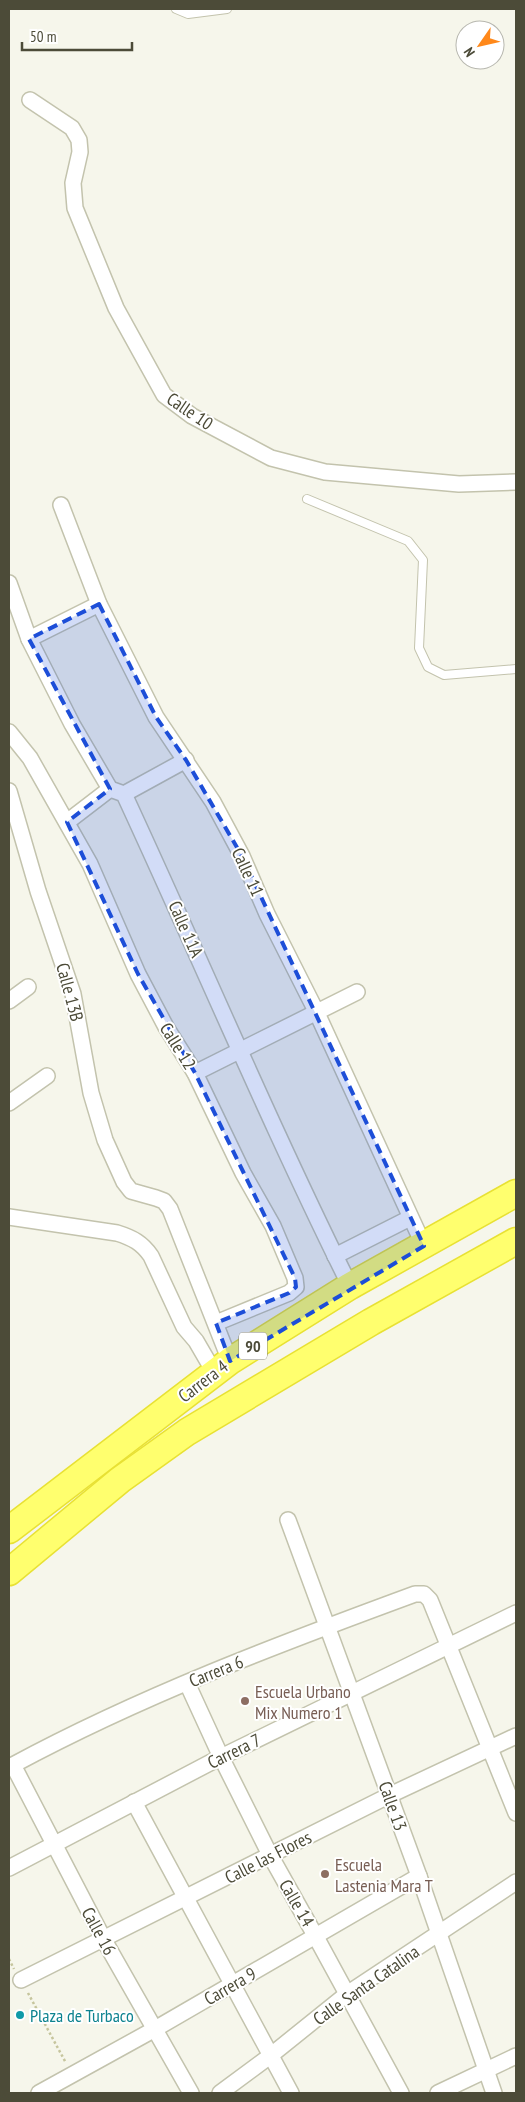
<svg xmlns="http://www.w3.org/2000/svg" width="525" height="2102" font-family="'PT Sans Narrow',sans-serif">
  <rect width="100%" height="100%" fill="#f6f6eb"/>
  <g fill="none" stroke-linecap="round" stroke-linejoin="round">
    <g stroke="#c3c3ad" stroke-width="10">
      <g id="lane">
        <polyline points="176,9 188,14 227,9"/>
        <polyline points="307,499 408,541 423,560 419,648 428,667 444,675 516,669"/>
      </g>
    </g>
    <g stroke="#c3c3ad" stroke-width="18">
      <g id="street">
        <polyline points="30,100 72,128 79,140 80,152 73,183 75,208 116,308 164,395 192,416 271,458 325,472 459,484 516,482"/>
        <polyline points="61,505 99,604 156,717 213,802 242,856 267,914 316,1011 424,1246"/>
        <path d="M9,583l20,56 43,85 38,65 14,5c76,164 146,331 226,492"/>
        <polyline points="29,639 99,604"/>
        <polyline points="9,732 30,758 90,864 138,974 166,1027 195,1073 243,1173 273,1226 295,1278 296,1287 289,1293 216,1323"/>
        <polyline points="9,791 38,891 73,994 91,1093 105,1140 124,1182 131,1191 156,1198 164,1201 170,1209 230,1361"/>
        <polyline points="124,794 186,760"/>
        <polyline points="67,822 110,789"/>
        <polyline points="9,1001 28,987"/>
        <polyline points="195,1073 357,992"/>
        <polyline points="9,1103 47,1076"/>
        <path d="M9,1217l108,16c16,5 25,10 34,23l33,71 12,14 18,31"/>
        <polyline points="335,1256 410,1218"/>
        <polyline points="288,1520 419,1876 494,2093"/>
        <polyline points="187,1683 221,1757 270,1855 316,1937 401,2093"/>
        <polyline points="134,1802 291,2093"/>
        <polyline points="9,1868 221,1757 516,1613"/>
        <polyline points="21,1980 390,1795 516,1736"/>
        <polyline points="39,2093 155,2029 419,1876"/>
        <path d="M191,2093l-87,-153 -91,-175c128,-69 266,-121 402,-171h9l6,6 86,213"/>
        <polyline points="220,2093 270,2056 347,1994 516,1882"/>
        <polyline points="438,2093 516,2056"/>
      </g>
    </g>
    <g stroke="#e8e134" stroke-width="29">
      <g id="highway">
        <polyline points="9,1530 230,1361 350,1286 516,1193"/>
        <polyline points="9,1572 120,1480 187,1432 371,1322 516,1241"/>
      </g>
    </g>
    <g stroke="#c6c59d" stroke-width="2.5" stroke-dasharray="2.5 2.5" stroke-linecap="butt">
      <polyline points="9,1959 14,1969"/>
      <polyline points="28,1993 66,2063"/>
    </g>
    <use href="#lane" stroke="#fff" stroke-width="8"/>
    <use href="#street" stroke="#fff" stroke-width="15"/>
    <use href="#highway" stroke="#ffff6e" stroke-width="26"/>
  </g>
  <path fill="#1d4ed8" fill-opacity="0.2" stroke="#1d4ed8" stroke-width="4" stroke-dasharray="10 6" stroke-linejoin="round" d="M99,604l57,113 30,43 56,96 182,390 -194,115 -14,-38 73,-30 7,-6 -1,-9 -100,-205 -57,-99 -71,-152 43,-33 -81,-150z"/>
  <g fill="#8d6e63" stroke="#fff" stroke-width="2">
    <circle cx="245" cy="1701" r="5"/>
    <circle cx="325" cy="1874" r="5"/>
  </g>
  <circle fill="#0f9aa8" stroke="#fff" stroke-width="2" cx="20" cy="2015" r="5"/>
  <g text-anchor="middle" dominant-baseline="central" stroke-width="4" stroke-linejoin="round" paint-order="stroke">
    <rect fill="#fff" stroke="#828174" stroke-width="1" x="239" y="1332.5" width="28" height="27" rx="4"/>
    <g font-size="16" font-weight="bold" fill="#4c4b38">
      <text x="253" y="1346">90</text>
    </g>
    <g font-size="18" fill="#4c4b38" stroke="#fff">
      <text transform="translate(190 411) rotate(34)">Calle 10</text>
      <text transform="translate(248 872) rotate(65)">Calle 11</text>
      <text transform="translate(186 929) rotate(66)">Calle 11A</text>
      <text transform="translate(70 992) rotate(75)">Calle 13B</text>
      <text transform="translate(178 1046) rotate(58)">Calle 12</text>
      <text transform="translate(203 1381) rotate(-37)">Carrera 4</text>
      <text transform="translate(216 1671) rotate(-22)">Carrera 6</text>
      <text transform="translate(234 1751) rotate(-26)">Carrera 7</text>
      <text transform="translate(393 1806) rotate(70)">Calle 13</text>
      <text transform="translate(268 1857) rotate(-27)">Calle las Flores</text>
      <text transform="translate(297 1903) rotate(60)">Calle 14</text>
      <text transform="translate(99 1931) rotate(61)">Calle 16</text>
      <text transform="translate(366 1985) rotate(-35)">Calle Santa Catalina</text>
      <text transform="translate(230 1986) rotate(-30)">Carrera 9</text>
    </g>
    <g font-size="18" fill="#785e54" stroke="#fff" text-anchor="start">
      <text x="255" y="1691">Escuela Urbano<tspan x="255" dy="21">Mix Numero 1</tspan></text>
      <text x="335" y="1864">Escuela<tspan x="335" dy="21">Lastenia Mara T</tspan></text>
    </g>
    <g font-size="18" fill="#0d838f" stroke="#fff" text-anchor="start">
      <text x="30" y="2015">Plaza de Turbaco</text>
    </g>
  </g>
  <rect width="525" height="2102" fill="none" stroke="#4c4b38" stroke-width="20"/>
  <g transform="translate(480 45) rotate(236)"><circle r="24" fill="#ffffff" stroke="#b7b7af"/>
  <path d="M0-4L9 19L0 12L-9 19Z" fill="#ff881a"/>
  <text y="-8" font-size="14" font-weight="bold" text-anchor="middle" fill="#4c4b38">N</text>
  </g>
  <path d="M22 42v8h110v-8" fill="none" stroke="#4c4b38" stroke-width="2.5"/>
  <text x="30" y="42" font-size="15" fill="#4c4b38" stroke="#ffffff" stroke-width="4" paint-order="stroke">50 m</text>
</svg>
